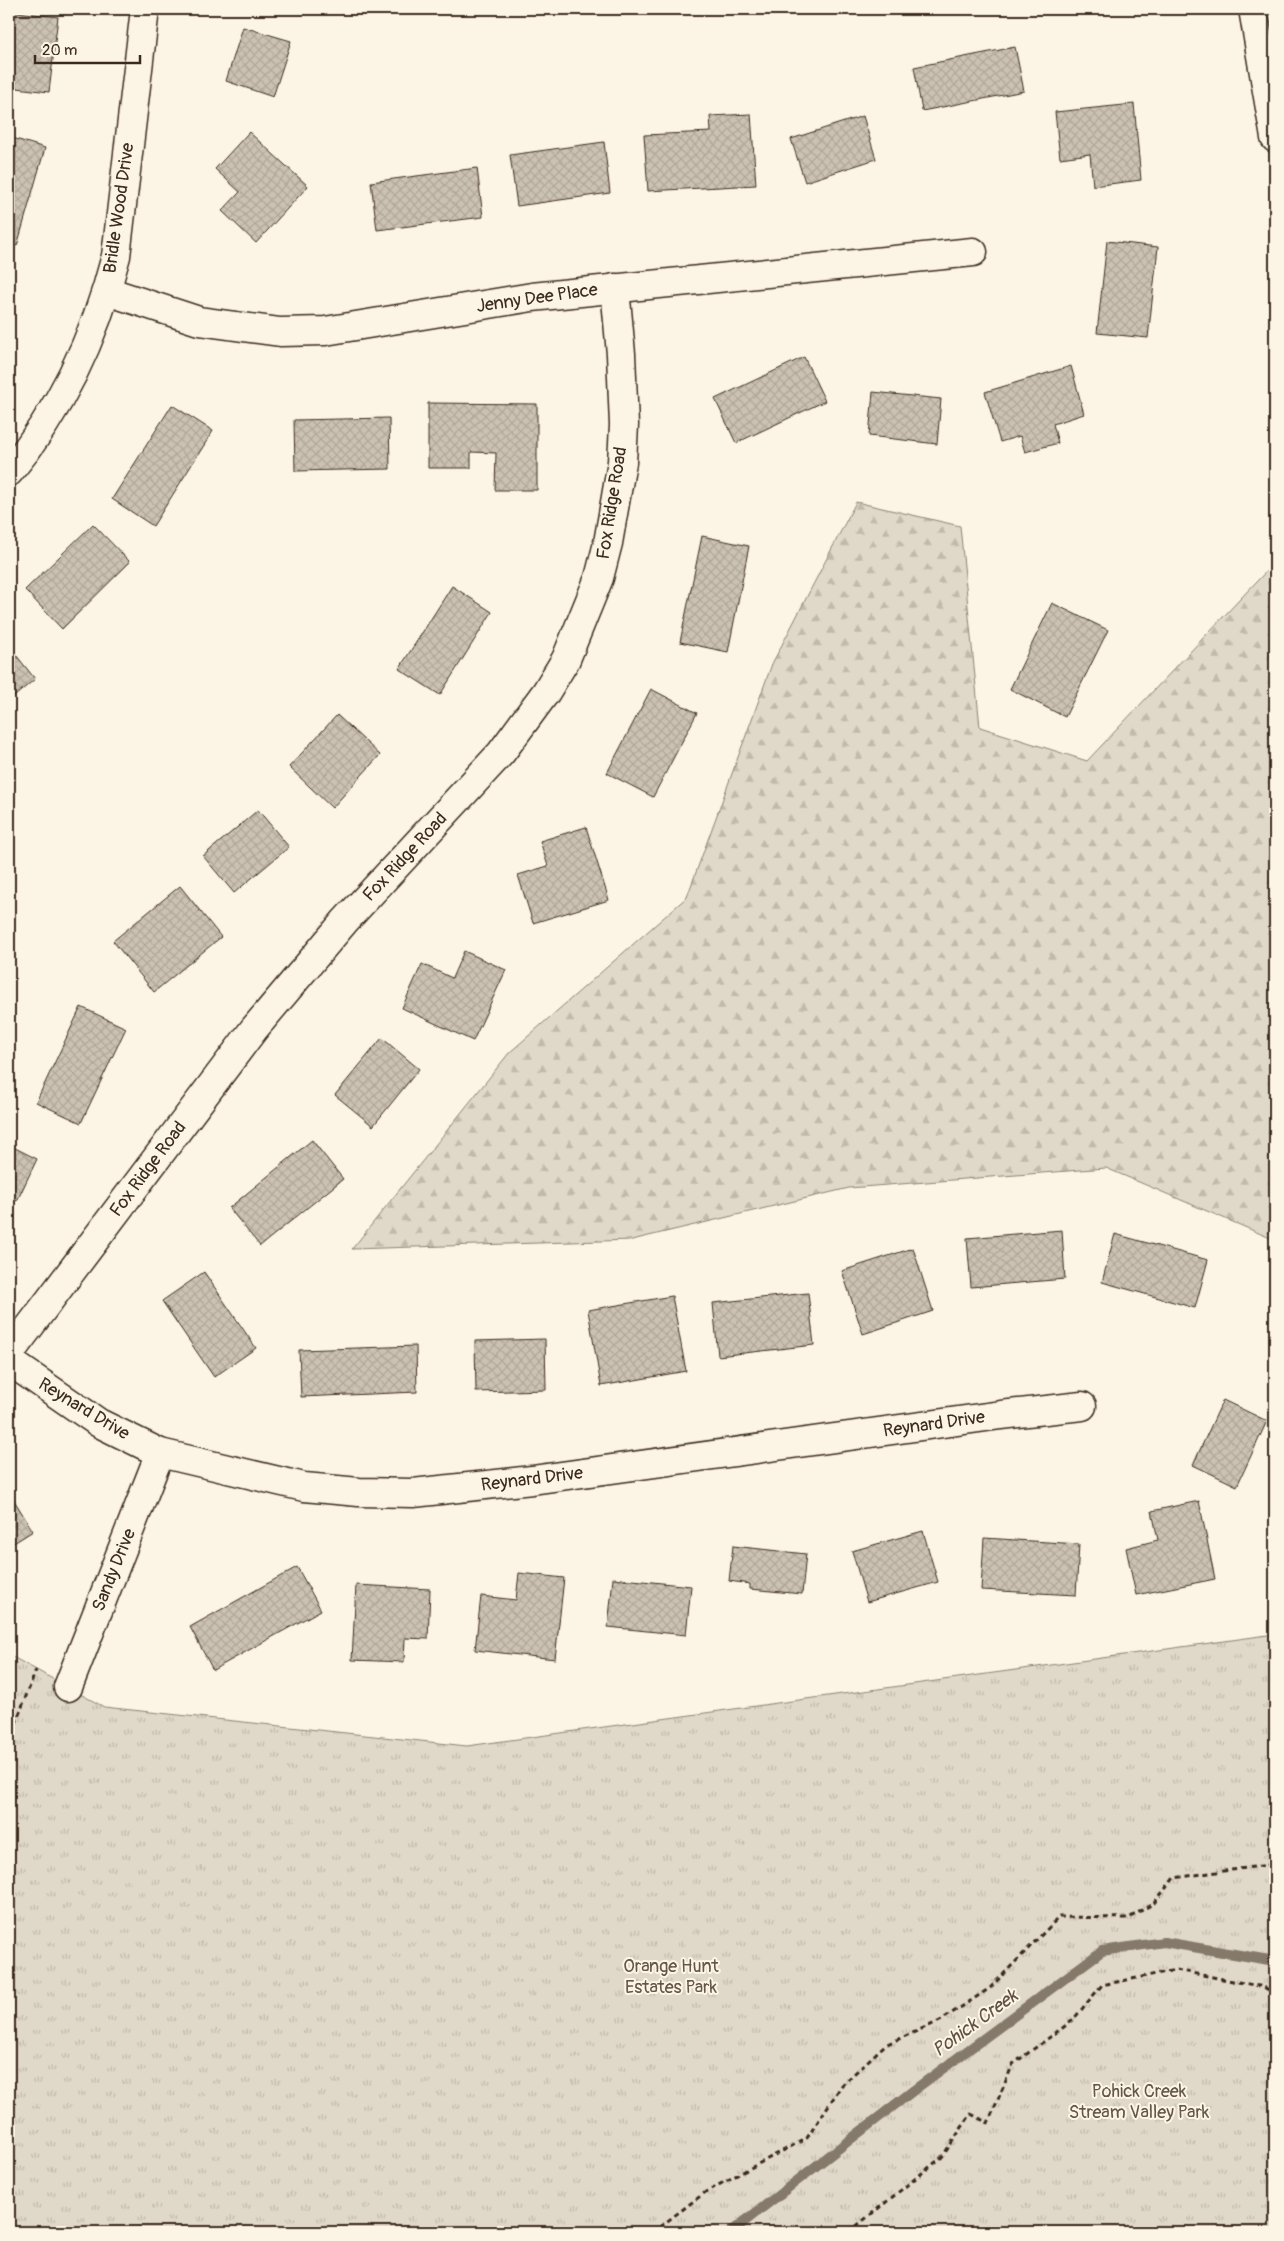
<svg xmlns="http://www.w3.org/2000/svg" width="1284" height="2241" font-family="Pangolin,sans-serif">
  <defs>
    <pattern id="forest-firs" width="22" height="20" patternUnits="userSpaceOnUse" patternTransform="scale(1.25)"><rect width="22" height="20" fill="#e0d8c8"/><path d="M5 1l3.5 6h-7zM16 11l3.5 6h-7z" fill="#c1baab"/></pattern>
    <pattern id="park-tufts" width="24" height="20" patternUnits="userSpaceOnUse" patternTransform="scale(1.25)"><rect width="24" height="20" fill="#e0d8c8"/><path d="M3 7l-1-3M5 7V3M7 7l1-3M15 17l-1-3M17 17v-4M19 17l1-3" fill="none" stroke="#c1baab"/></pattern>
    <pattern id="building-cross-hatch" width="8" height="8" patternUnits="userSpaceOnUse" patternTransform="scale(1.25)"><rect width="8" height="8" fill="#ccc2b3"/><path d="M0 0l8 8M0 8l8-8" fill="none" stroke="#b0a79a"/></pattern>
  </defs>
  <rect width="100%" height="100%" fill="#fcf5e5"/>
  <filter id="ink" filterUnits="userSpaceOnUse"><feTurbulence type="fractalNoise" baseFrequency=".02" numOctaves="2"/><feDisplacementMap in="SourceGraphic" scale="10" xChannelSelector="R" yChannelSelector="G"/><feConvolveMatrix kernelMatrix="1 2 1 2 8 2 1 2 1" color-interpolation-filters="sRGB"/></filter>
  <g filter="url(#ink)">
    <polygon fill="url(#forest-firs)" stroke="#8e8173" points="856,502 960,526 980,727 1087,761 1275,562 1275,1240 1106,1168 849,1188 632,1240 352,1249 509,1053 687,897 772,664"/>
    <polygon fill="url(#park-tufts)" stroke="#8e8173" points="1275,1634 1275,2232 9,2232 9,1655 104,1707 467,1746"/>
    <g fill="none" stroke-linecap="round" stroke-linejoin="round">
      <polyline stroke="#85796b" stroke-width="10" points="731,2232 914,2090 1102,1951 1164,1942 1275,1961"/>
    </g>
    <g fill="url(#building-cross-hatch)" stroke="#3b2a1e">
      <polygon points="9,11 58,17 49,92 9,87"/>
      <polygon points="243,27 291,41 273,97 226,81"/>
      <polygon points="1015,47 1024,91 922,111 914,67"/>
      <polygon points="1134,104 1141,180 1093,186 1090,154 1060,158 1055,112"/>
      <polygon points="751,114 756,185 648,191 644,135 711,132 710,116"/>
      <polygon points="863,116 876,159 805,182 791,139"/>
      <polygon points="249,132 308,186 256,243 222,211 240,192 215,169"/>
      <polygon points="9,137 45,148 17,246 9,243"/>
      <polygon points="604,142 610,193 517,206 510,155"/>
      <polygon points="477,168 483,217 377,230 371,182"/>
      <polygon points="1107,241 1158,247 1148,338 1097,333"/>
      <polygon points="804,357 825,401 736,443 715,399"/>
      <polygon points="1071,366 1084,414 1053,424 1058,443 1025,452 1020,436 1000,442 985,392"/>
      <polygon points="873,392 941,399 937,444 869,436"/>
      <polygon points="428,403 537,404 537,490 495,490 496,453 471,452 471,468 428,468"/>
      <polygon points="172,405 213,431 153,526 112,499"/>
      <polygon points="389,418 390,469 295,471 294,420"/>
      <polygon points="93,524 130,562 62,629 25,590"/>
      <polygon points="702,536 749,546 728,652 680,642"/>
      <polygon points="452,586 492,612 440,695 399,669"/>
      <polygon points="1052,603 1108,630 1065,717 1010,689"/>
      <polygon points="9,646 35,679 9,701"/>
      <polygon points="651,689 697,713 653,797 607,773"/>
      <polygon points="337,715 380,755 332,808 289,767"/>
      <polygon points="258,810 289,847 234,893 203,856"/>
      <polygon points="586,827 609,900 533,923 518,875 548,866 540,841"/>
      <polygon points="180,886 221,937 154,992 113,941"/>
      <polygon points="464,951 506,970 473,1041 402,1008 422,964 452,978"/>
      <polygon points="81,1007 126,1028 81,1123 36,1102"/>
      <polygon points="382,1038 419,1069 373,1126 335,1095"/>
      <polygon points="312,1140 343,1179 260,1246 229,1208"/>
      <polygon points="9,1145 37,1159 17,1201 9,1197"/>
      <polygon points="1062,1230 1065,1279 971,1287 967,1238"/>
      <polygon points="1115,1234 1208,1260 1195,1308 1102,1282"/>
      <polygon points="913,1248 933,1311 863,1334 842,1271"/>
      <polygon points="204,1272 256,1348 214,1377 162,1301"/>
      <polygon points="808,1293 814,1345 718,1356 713,1303"/>
      <polygon points="672,1296 686,1371 601,1386 588,1310"/>
      <polygon points="545,1339 546,1390 476,1392 475,1341"/>
      <polygon points="416,1346 417,1392 301,1397 299,1350"/>
      <polygon points="1223,1400 1267,1421 1237,1486 1193,1465"/>
      <polygon points="9,1492 33,1531 9,1546"/>
      <polygon points="1199,1501 1215,1579 1136,1595 1126,1548 1158,1540 1152,1511"/>
      <polygon points="923,1531 938,1582 867,1602 852,1551"/>
      <polygon points="984,1538 1079,1544 1076,1595 981,1590"/>
      <polygon points="733,1546 806,1554 802,1594 750,1589 750,1584 729,1581"/>
      <polygon points="297,1567 321,1610 213,1670 190,1627"/>
      <polygon points="519,1573 564,1578 555,1659 475,1650 481,1596 516,1600"/>
      <polygon points="613,1578 691,1586 686,1635 608,1627"/>
      <polygon points="356,1585 430,1589 428,1639 405,1638 404,1662 352,1660"/>
    </g>
    <g fill="none" stroke-linecap="round" stroke-linejoin="round">
      <g stroke="#3b2a1e" stroke-width="31">
        <g id="minor">
          <polyline points="107,291 199,321 280,332 325,331 532,297 973,252"/>
          <path d="M9,472c52,-62 87,-138 107,-216l29,-247"/>
          <polyline points="9,1354 254,1029 345,921 501,753 546,692 566,659 599,578 608,543 622,462 624,425 621,354 615,288"/>
          <polyline points="9,1361 99,1423 160,1453 304,1487 359,1492 413,1493 532,1480 1001,1415 1082,1406"/>
          <polyline points="68,1687 160,1453"/>
        </g>
      </g>
      <g stroke="#3b2a1e" stroke-width="31">
        <polyline id="primary" points="1253,9 1275,138"/>
      </g>
      <g stroke="#3b2a1e" stroke-width="3" stroke-dasharray="5 4" stroke-linecap="butt">
        <polyline points="9,1741 36,1670"/>
        <polyline points="653,2232 707,2191 807,2138 842,2085 885,2045 940,2021 990,1988 1059,1917 1129,1918 1154,1903 1174,1878 1275,1864"/>
        <polyline points="849,2232 942,2157 971,2114 988,2123 1013,2064 1072,2021 1102,1985 1176,1970 1264,1987 1275,1994"/>
      </g>
      <use href="#minor" stroke="#fcf5e5" stroke-width="28"/>
      <use href="#primary" stroke="#fcf5e5" stroke-width="28"/>
    </g>
  </g>
  <g text-anchor="middle" dominant-baseline="central" stroke-width="4" stroke-linejoin="round" paint-order="stroke">
    <g font-size="18" fill="#3b2a1e" stroke="#fcf5e5">
      <text transform="translate(119 208) rotate(-82)">Bridle Wood Drive</text>
      <text transform="translate(537 298) rotate(-8)">Jenny Dee Place</text>
      <text transform="translate(612 503) rotate(-81)">Fox Ridge Road</text>
      <text transform="translate(405 857) rotate(-47)">Fox Ridge Road</text>
      <text transform="translate(148 1169) rotate(-53)">Fox Ridge Road</text>
      <text transform="translate(84 1409) rotate(31)">Reynard Drive</text>
      <text transform="translate(934 1424) rotate(-8)">Reynard Drive</text>
      <text transform="translate(532 1479) rotate(-7)">Reynard Drive</text>
      <text transform="translate(114 1570) rotate(-68)">Sandy Drive</text>
    </g>
    <g font-size="18" fill="#645648" stroke="#fcf5e5">
      <text x="671" y="1966">Orange Hunt<tspan x="671" dy="21">Estates Park</tspan></text>
      <text x="1139" y="2091">Pohick Creek<tspan x="1139" dy="21">Stream Valley Park</tspan></text>
    </g>
    <g font-size="19" font-style="italic" fill="#605144" stroke="#fcf5e5">
      <text transform="translate(975 2023) rotate(-36)">Pohick Creek</text>
    </g>
  </g>
  <rect width="1284" height="2241" fill="none" stroke="#fcf5e5" stroke-width="30"/>
  <rect x="15" y="15" width="1254" height="2211" fill="none" stroke="#3b2a1e" stroke-width="2" filter="url(#ink)"/>
  <path d="M35 55v8h105v-8" fill="none" stroke="#3b2a1e" stroke-width="2.5"/>
  <text x="42" y="55" font-size="15" fill="#3b2a1e" stroke="#fcf5e5" stroke-width="4" paint-order="stroke">20 m</text>
</svg>
